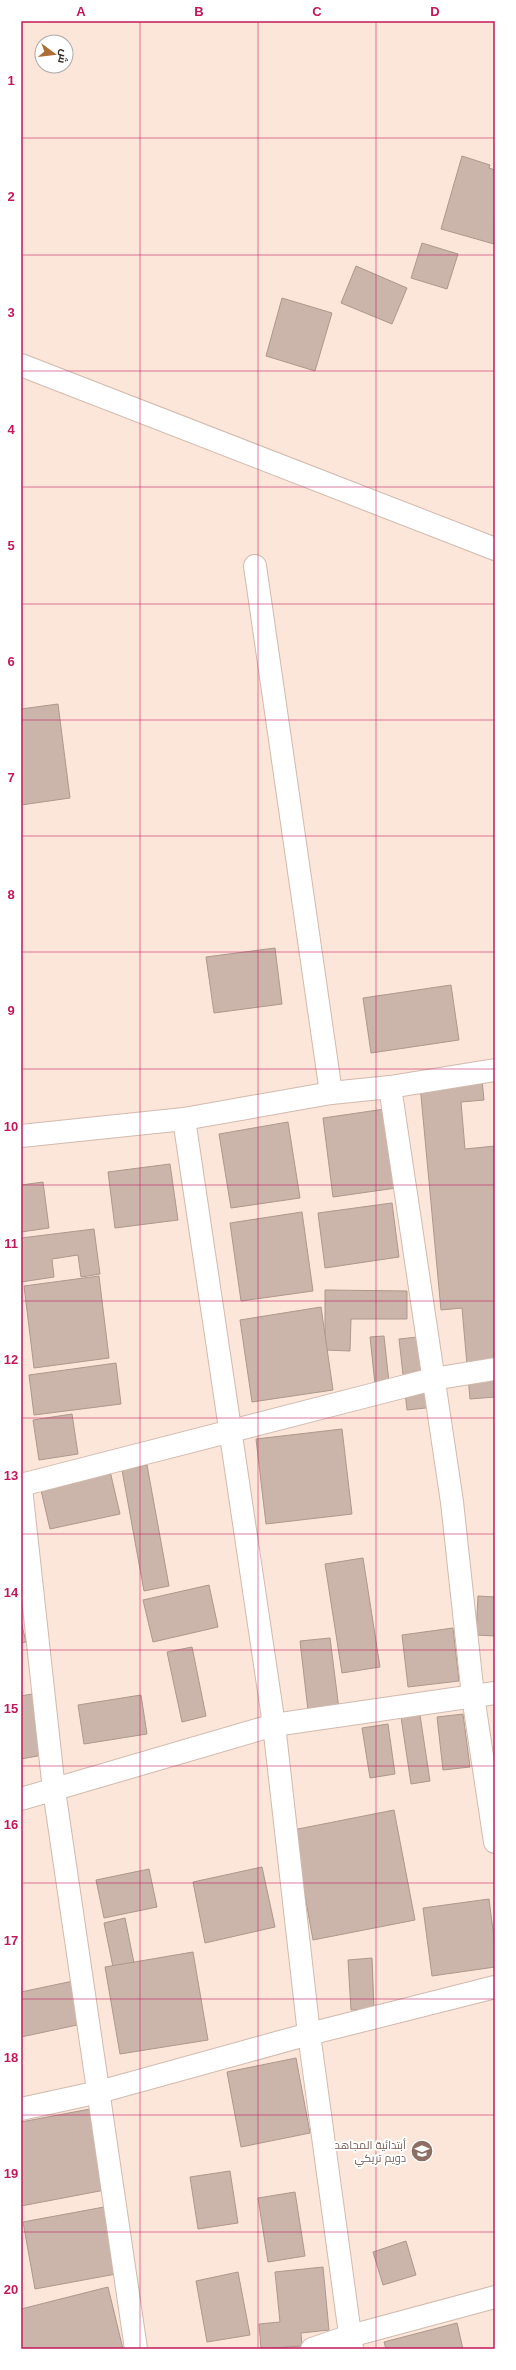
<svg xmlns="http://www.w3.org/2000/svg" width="516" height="2370" font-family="Arial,Cairo,sans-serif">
  <rect width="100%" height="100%" fill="#fce5d9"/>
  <g fill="#cbb4a9" stroke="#ad988c">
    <polygon points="462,156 490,165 489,168 495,170 494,244 441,229"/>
    <polygon points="422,243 458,254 447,289 411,278"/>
    <polygon points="356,266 407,288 392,324 341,303"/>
    <polygon points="282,298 332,313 315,371 266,356"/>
    <polygon points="58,704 70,798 21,805 21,709"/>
    <polygon points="275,948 282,1004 214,1013 206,957"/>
    <polygon points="451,985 459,1040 371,1053 363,998"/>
    <polygon points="482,1080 484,1100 461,1102 465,1149 495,1146 495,1397 470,1399 462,1308 441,1310 420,1085"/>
    <polygon points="385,1109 396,1188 333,1197 323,1118"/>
    <polygon points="288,1122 300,1198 231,1208 219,1134"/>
    <polygon points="170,1164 178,1220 115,1228 108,1172"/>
    <polygon points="43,1182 49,1228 21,1232 21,1185"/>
    <polygon points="392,1203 399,1257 325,1268 318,1213"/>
    <polygon points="302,1212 313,1291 241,1301 230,1223"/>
    <polygon points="94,1229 100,1274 81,1277 78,1255 52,1259 54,1277 21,1282 21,1238"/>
    <polygon points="99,1276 109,1358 34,1368 24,1286"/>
    <polygon points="325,1290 407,1291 407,1319 351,1319 350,1351 325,1350"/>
    <polygon points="321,1307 333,1390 252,1402 240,1320"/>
    <polygon points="384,1336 391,1401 377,1403 370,1337"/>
    <polygon points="427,1336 435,1407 407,1410 399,1339"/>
    <polygon points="116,1363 121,1404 34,1415 29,1375"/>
    <polygon points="72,1414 78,1454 39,1460 33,1420"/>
    <polygon points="342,1429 352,1514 266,1524 256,1439"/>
    <polygon points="147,1465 169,1586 144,1591 122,1470"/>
    <polygon points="110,1471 120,1514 50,1529 40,1486"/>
    <polygon points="363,1558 380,1667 342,1673 325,1564"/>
    <polygon points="209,1585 218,1627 153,1642 143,1600"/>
    <polygon points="478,1596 495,1597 495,1636 476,1635"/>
    <polygon points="21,1621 26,1642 21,1643"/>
    <polygon points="453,1628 459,1681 408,1687 402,1635"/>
    <polygon points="330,1638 341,1725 310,1728 300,1641"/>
    <polygon points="192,1647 206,1716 182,1722 167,1652"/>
    <polygon points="32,1694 43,1755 21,1759 21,1696"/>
    <polygon points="141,1695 147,1734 84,1744 78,1705"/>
    <polygon points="463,1714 470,1767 443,1770 437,1717"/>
    <polygon points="420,1715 430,1781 411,1784 401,1717"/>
    <polygon points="388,1724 395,1774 370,1778 362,1728"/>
    <polygon points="394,1810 415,1920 313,1940 293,1830"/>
    <polygon points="262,1867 275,1927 205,1943 193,1882"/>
    <polygon points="149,1869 157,1907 104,1918 96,1880"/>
    <polygon points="489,1899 495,1946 495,1967 432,1976 423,1908"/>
    <polygon points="125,1918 134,1963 113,1967 104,1923"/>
    <polygon points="193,1952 208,2040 120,2054 105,1967"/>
    <polygon points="372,1958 374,2009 351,2010 348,1960"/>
    <polygon points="73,1981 82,2024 21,2037 21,1992"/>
    <polygon points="296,2058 310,2133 241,2147 227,2072"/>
    <polygon points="90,2109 105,2190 21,2206 21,2122"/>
    <polygon points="230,2171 238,2223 198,2229 190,2177"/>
    <polygon points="295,2192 305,2256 268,2262 258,2198"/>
    <polygon points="104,2207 116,2274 35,2289 23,2222"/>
    <polygon points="406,2241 416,2275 383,2285 373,2252"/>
    <polygon points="323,2267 329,2330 301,2333 302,2346 261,2349 259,2324 280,2322 275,2272"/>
    <polygon points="238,2272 250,2335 207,2342 196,2281"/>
    <polygon points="108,2287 123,2349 21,2349 21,2309"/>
    <polygon points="457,2323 463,2349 386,2349 384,2342"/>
  </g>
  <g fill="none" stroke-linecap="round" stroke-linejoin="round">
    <g stroke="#d1baae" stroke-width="24">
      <g id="minor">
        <polyline points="21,365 495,549"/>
        <polyline points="255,566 331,1093"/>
        <polyline points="390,1087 452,1502 473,1696 495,1842"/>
        <polyline points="184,1119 274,1725 309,2034 352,2349"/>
        <polyline points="21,1136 184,1119 331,1093 390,1087 495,1070"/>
        <polyline points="21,1485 433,1379 495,1369"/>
        <polyline points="21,1488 54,1790 136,2349"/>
        <polyline points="21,1799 274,1725 495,1693"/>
        <polyline points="21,2109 99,2092 309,2034 495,1987"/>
        <polyline points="312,2349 350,2336 495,2297"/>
      </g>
    </g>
    <use href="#minor" stroke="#fff" stroke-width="22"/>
  </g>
  <path fill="none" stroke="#c2185b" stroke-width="1" stroke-opacity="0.55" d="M140,21v2328M258,21v2328M376,21v2328M21,138h474M21,255h474M21,371h474M21,487h474M21,604h474M21,720h474M21,836h474M21,952h474M21,1069h474M21,1185h474M21,1301h474M21,1418h474M21,1534h474M21,1650h474M21,1766h474M21,1883h474M21,1999h474M21,2115h474M21,2232h474"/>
  <defs>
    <g id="school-disc" transform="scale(1.15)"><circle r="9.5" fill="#8d6e63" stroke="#fff"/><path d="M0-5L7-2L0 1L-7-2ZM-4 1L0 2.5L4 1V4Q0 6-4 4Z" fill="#fff"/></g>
  </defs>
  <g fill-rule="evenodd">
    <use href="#school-disc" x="422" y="2151"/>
  </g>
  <g text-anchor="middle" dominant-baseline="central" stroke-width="4" stroke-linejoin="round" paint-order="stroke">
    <g font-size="11" fill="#785e54" stroke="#fff" text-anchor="end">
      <text x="406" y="2145">أبتدائية المجاهد<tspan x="406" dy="13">دويم تريكي</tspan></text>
    </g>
  </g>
  <rect width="516" height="2370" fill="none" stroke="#ffffff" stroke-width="44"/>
  <g transform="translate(54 54) rotate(105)"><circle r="19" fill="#ffffff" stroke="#aeaaa8"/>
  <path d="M0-3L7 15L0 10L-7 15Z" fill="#ac6e34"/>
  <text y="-6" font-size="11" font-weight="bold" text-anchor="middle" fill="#342b26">ش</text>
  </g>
  <rect x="22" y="22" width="472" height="2326" fill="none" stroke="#c2185b" stroke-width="1.5"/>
  <g font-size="13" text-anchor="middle" font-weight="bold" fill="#c2185b">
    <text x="81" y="16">A</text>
    <text x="199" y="16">B</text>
    <text x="317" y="16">C</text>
    <text x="435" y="16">D</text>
    <text x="11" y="85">1</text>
    <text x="11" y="201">2</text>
    <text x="11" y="317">3</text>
    <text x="11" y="434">4</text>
    <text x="11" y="550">5</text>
    <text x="11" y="666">6</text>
    <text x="11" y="782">7</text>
    <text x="11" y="899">8</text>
    <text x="11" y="1015">9</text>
    <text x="11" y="1131">10</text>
    <text x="11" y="1248">11</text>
    <text x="11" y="1364">12</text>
    <text x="11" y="1480">13</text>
    <text x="11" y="1597">14</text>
    <text x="11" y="1713">15</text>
    <text x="11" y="1829">16</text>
    <text x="11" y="1945">17</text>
    <text x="11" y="2062">18</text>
    <text x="11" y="2178">19</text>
    <text x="11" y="2294">20</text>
  </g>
</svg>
